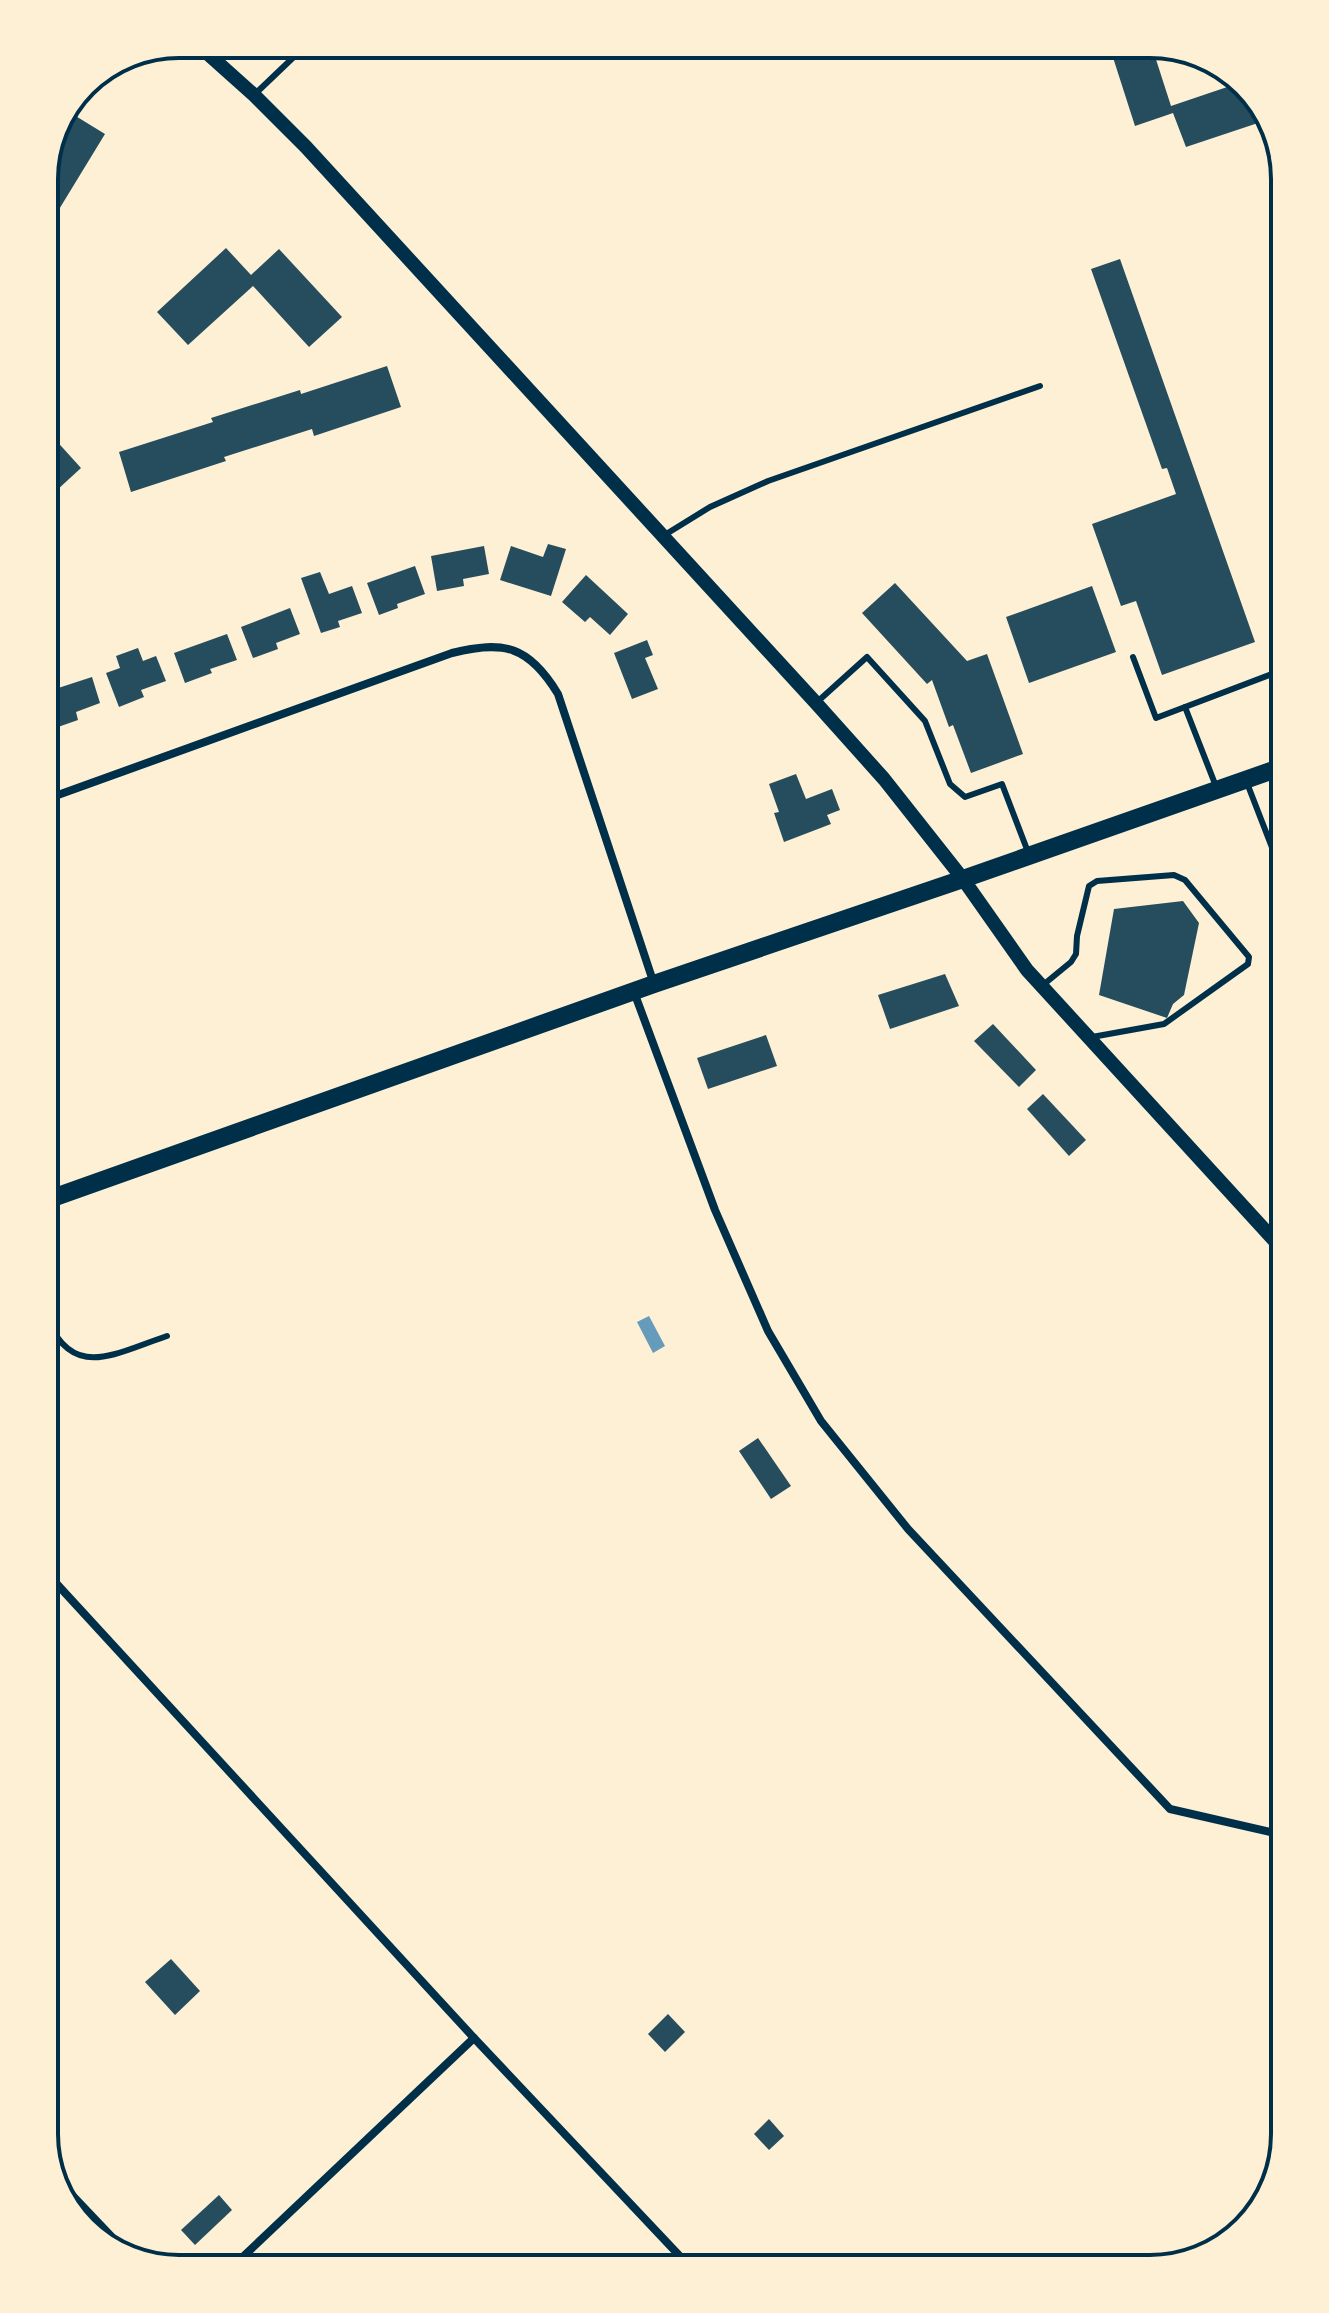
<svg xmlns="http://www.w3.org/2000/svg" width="1329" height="2313" font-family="Cabin,sans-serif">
  <rect width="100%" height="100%" fill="#fdf0d5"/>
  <polygon fill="#669bbc" points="649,1316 665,1346 653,1353 637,1322"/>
  <g fill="#264d5e">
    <polygon points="1149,44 1151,44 1171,106 1239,83 1270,119 1186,147 1173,113 1135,126 1109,45"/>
    <polygon points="93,78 95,79 74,115 105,134 58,211 44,203 44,171 84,83"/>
    <polygon points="226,248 251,275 279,249 342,317 309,347 253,286 188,345 157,312"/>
    <polygon points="1120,259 1255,642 1162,675 1136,601 1121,606 1092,524 1176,494 1167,468 1162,469 1091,269"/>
    <polygon points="387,366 401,407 314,436 312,429 224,457 226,461 131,492 119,452 213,422 211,418 300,390 301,394"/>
    <polygon points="52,436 81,468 44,502 44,443"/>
    <polygon points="548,544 566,549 551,596 500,580 511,546 543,557"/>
    <polygon points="484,546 489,574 463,579 464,586 437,591 431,556"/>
    <polygon points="415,566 425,594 397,604 398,608 379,615 367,583"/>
    <polygon points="320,572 329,594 352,586 362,613 338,621 340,627 321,633 301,578"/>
    <polygon points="586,575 628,614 610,635 590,617 585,622 562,602"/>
    <polygon points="895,583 967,661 987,654 1023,754 971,773 953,725 949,727 932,680 927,684 862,613"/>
    <polygon points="1092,586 1116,652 1029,683 1006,617"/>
    <polygon points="290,608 300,634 276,643 278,649 253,658 241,627"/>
    <polygon points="227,634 237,660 210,669 212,673 185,683 174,653"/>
    <polygon points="647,640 653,655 645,658 658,689 632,699 614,653"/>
    <polygon points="138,648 143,661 156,656 166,681 141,690 144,697 119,707 106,673 120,668 116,656"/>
    <polygon points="92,677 100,703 76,712 78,720 58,727 46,692"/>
    <polygon points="796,774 806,799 832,789 840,810 827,815 831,824 784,842 774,813 779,812 769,784"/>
    <polygon points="1183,901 1199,923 1184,995 1173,1004 1167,1018 1099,995 1114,909"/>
    <polygon points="945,974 959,1006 890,1029 878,995"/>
    <polygon points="993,1024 1036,1070 1019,1087 974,1041"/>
    <polygon points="766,1035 777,1066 708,1089 697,1058"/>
    <polygon points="1043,1094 1086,1140 1069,1156 1027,1109"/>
    <polygon points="758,1438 791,1486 771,1499 739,1451"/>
    <polygon points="171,1959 200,1991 175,2015 145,1982"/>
    <polygon points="668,2014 685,2032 665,2052 648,2034"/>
    <polygon points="769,2119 784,2136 769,2150 754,2134"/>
    <polygon points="219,2195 232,2210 195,2245 181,2230"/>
  </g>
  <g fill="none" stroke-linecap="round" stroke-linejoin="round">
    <g stroke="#003049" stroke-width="6">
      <polyline points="255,94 299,52"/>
      <polyline points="44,390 48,387"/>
      <polyline points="663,536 710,507 768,481 1040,386"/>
      <polyline points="1133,657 1156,718 1285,669"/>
      <polyline points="816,703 867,657 925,721 950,784 965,797 1002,784 1028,852"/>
      <polyline points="1185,707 1217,789"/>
      <polyline points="1247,783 1285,881"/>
      <polyline points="1043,985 1071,962 1076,954 1077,936 1089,886 1097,881 1174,875 1185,880 1249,957 1248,964 1164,1024 1092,1037"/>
      <path d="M44,1311c26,72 69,43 123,25"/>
    </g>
    <g stroke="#003049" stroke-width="8">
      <path d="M44,800l408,-147c52,-13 77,-7 106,41l96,290"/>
      <polyline points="634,992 715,1210 768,1331 821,1421 908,1529 1170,1809 1275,1833 1285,1840"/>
      <polyline points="44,1570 474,2038 692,2269"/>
      <polyline points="53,2175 129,2255"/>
      <polyline points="230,2269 474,2038"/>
    </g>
    <polyline stroke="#003049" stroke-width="14" points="207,53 254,95 306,147 816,703 884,779 963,879 1027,970 1285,1252"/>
    <polyline stroke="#003049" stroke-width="18" points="44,1201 654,984 963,879 1285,766"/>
  </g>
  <path d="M0 0H1329V2313H0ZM179 58H1150A121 121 0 0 1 1271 179V2134A121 121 0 0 1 1150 2255H179A121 121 0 0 1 58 2134V179A121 121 0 0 1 179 58Z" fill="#fdf0d5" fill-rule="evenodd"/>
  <path fill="none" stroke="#003049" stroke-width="4" d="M179 58H1150A121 121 0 0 1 1271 179V2134A121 121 0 0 1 1150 2255H179A121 121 0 0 1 58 2134V179A121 121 0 0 1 179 58Z"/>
</svg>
